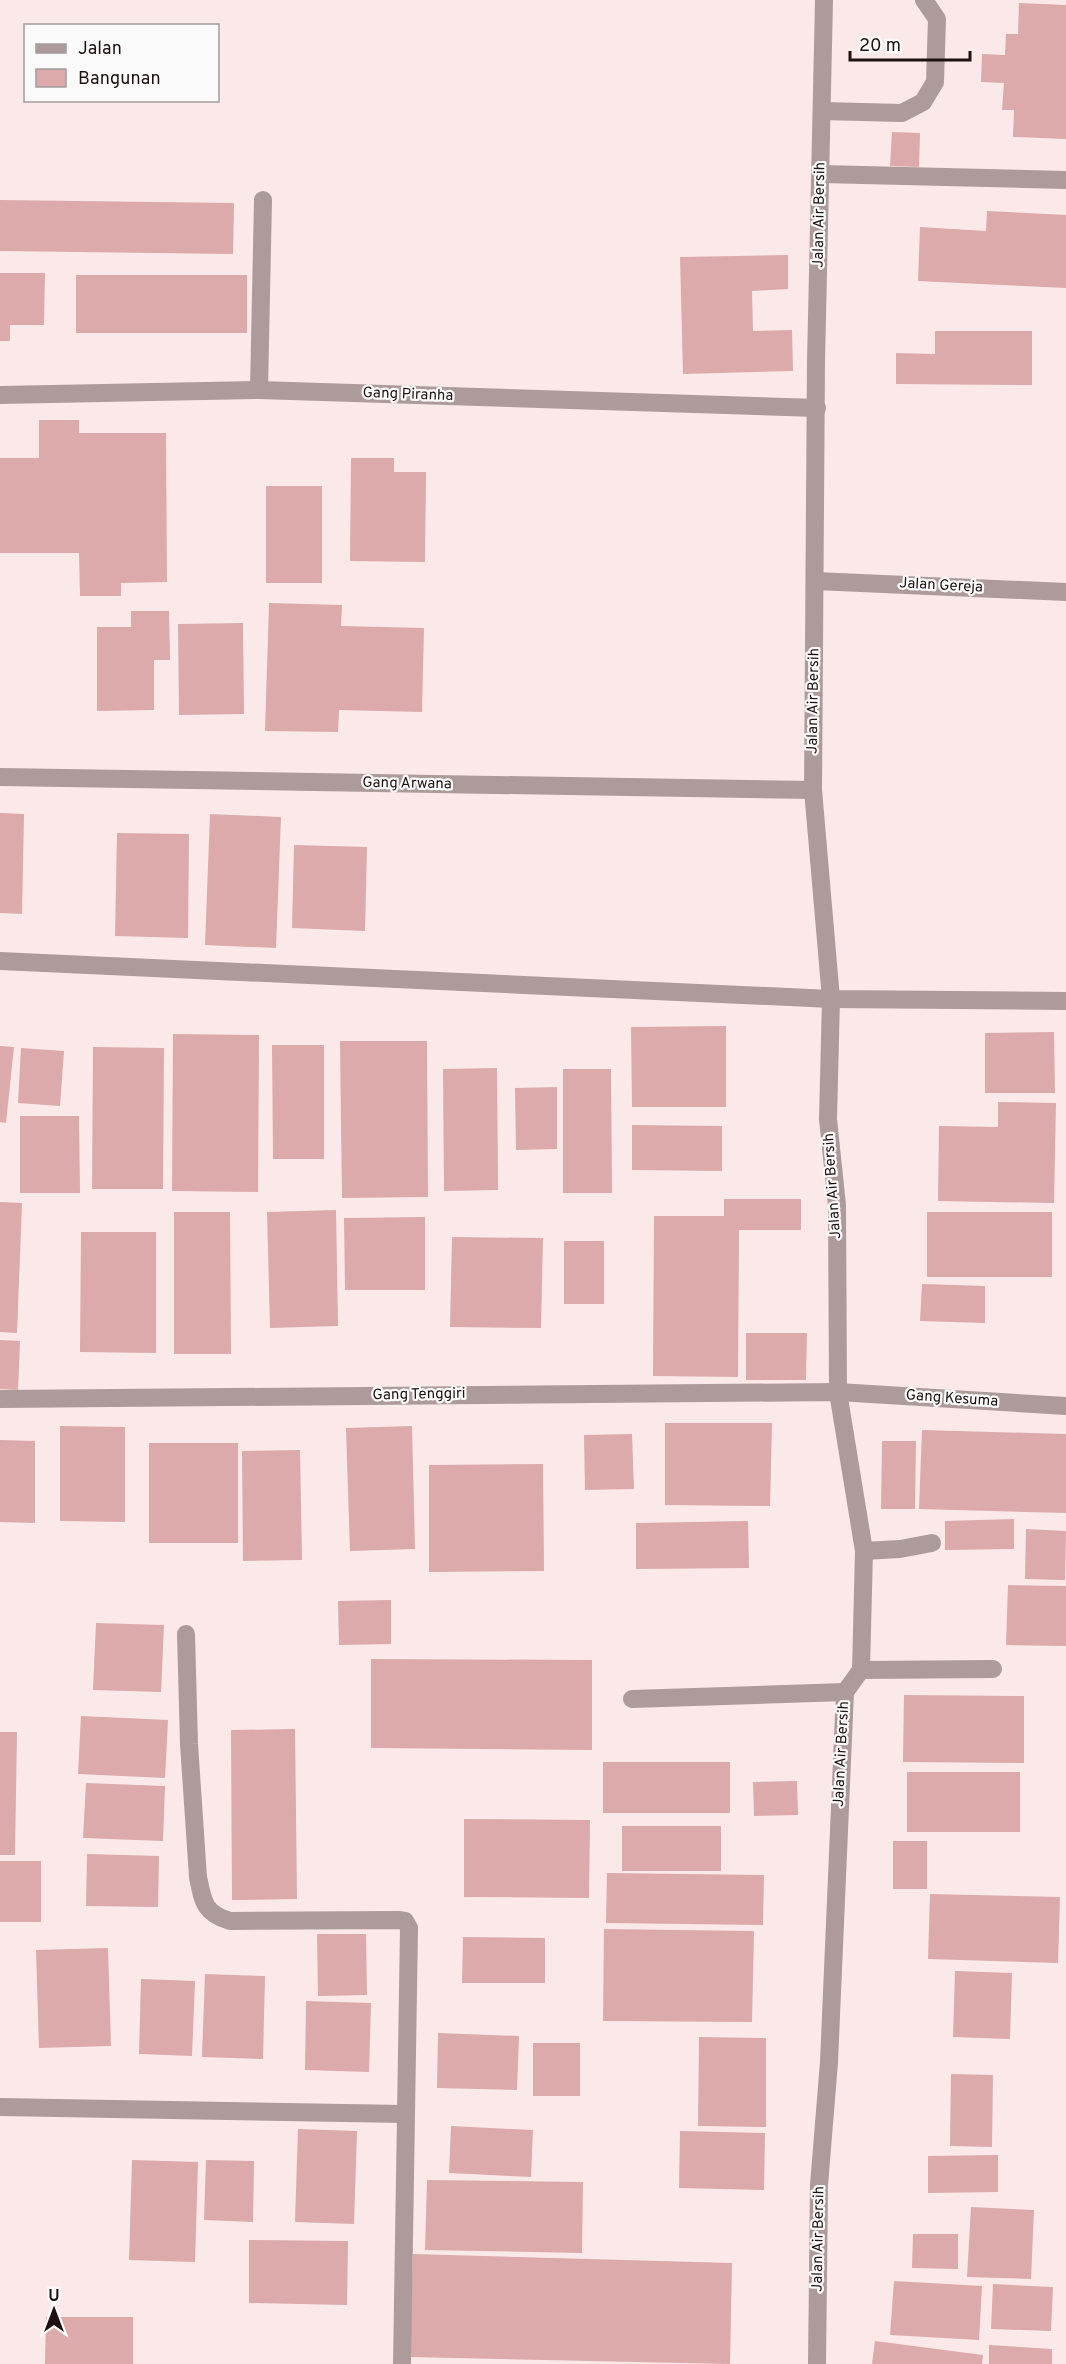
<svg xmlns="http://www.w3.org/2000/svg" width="1066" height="2364" font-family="Overpass,sans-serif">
  <rect width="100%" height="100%" fill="#fae9e8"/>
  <g fill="#dcaaaa">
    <polygon points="1019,3 1066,5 1066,139 1013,137 1014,110 1002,110 1004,83 981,82 982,54 1005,55 1006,34 1018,34"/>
    <polygon points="892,132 920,133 919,167 890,166"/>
    <polygon points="0,200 234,203 233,254 0,251"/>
    <polygon points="987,211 1066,215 1066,288 918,281 920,227 986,231"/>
    <polygon points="788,255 788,289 752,291 753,331 792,330 793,371 683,374 680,257"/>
    <polygon points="0,273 45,273 44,325 10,325 10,341 0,341"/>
    <rect x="76" y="275" width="171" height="58"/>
    <polygon points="935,331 1032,331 1032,385 896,384 896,353 935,354"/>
    <polygon points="39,420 79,420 79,433 166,433 167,582 121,583 121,596 80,596 79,553 0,553 0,458 39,458"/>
    <polygon points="351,458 394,458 394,472 426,472 425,562 350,561"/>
    <rect x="266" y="486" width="56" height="97"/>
    <polygon points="269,603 342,605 341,626 424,628 422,712 339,710 338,732 265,731"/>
    <polygon points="131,611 169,611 170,660 154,660 154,710 97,711 97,627 131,627"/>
    <polygon points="243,623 244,714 179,715 178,624"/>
    <polygon points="0,813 24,814 22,914 0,913"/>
    <polygon points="210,814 281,817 276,948 205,945"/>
    <polygon points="117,833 189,834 188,938 115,936"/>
    <polygon points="294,845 367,847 365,931 292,928"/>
    <polygon points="726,1026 726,1107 632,1107 631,1027"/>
    <polygon points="1054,1032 1055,1093 985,1093 985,1033"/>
    <polygon points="173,1034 259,1035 258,1192 172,1191"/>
    <polygon points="340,1041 427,1041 428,1197 342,1198"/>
    <polygon points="272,1045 324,1045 324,1159 273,1159"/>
    <polygon points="0,1046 14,1047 6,1123 0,1122"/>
    <polygon points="93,1047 164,1048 163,1189 92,1189"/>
    <polygon points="21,1048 64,1051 60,1106 18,1103"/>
    <polygon points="497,1068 498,1190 444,1191 443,1069"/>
    <polygon points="563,1069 611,1069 612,1193 563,1193"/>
    <polygon points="557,1087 557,1149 516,1150 515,1088"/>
    <polygon points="998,1102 1056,1103 1054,1203 938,1201 939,1126 998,1127"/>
    <polygon points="20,1116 79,1116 80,1193 20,1193"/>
    <polygon points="632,1125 722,1126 722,1171 632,1170"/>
    <polygon points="724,1199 801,1199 801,1230 739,1230 738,1377 653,1376 654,1216 724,1216"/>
    <polygon points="0,1202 22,1203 17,1333 0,1332"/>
    <polygon points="336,1210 338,1326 270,1328 267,1212"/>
    <polygon points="174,1212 230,1212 231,1354 174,1354"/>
    <rect x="927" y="1212" width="125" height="65"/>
    <polygon points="425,1217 425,1290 345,1290 344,1218"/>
    <polygon points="81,1232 156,1232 156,1353 80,1352"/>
    <polygon points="452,1237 543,1238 541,1328 450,1327"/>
    <rect x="564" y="1241" width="40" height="63"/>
    <polygon points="922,1284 985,1286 985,1323 920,1321"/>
    <polygon points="746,1333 807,1333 806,1380 746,1380"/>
    <polygon points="0,1340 20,1341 18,1390 0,1389"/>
    <polygon points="665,1423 772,1423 770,1506 665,1505"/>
    <polygon points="60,1426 125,1427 125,1522 60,1521"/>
    <polygon points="412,1426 415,1549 350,1551 346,1428"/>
    <polygon points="922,1430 1066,1434 1066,1513 919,1509"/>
    <polygon points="632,1434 634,1489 585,1490 584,1435"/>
    <polygon points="0,1440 35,1441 35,1523 0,1522"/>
    <polygon points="882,1441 916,1441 915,1509 881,1509"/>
    <rect x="149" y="1443" width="89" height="100"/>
    <polygon points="300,1450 302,1560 243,1561 242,1451"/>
    <polygon points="543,1464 544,1571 429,1572 429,1465"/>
    <polygon points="1014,1519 1014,1549 945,1550 945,1521"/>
    <polygon points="748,1521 749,1568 636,1569 636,1523"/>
    <polygon points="1026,1529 1066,1531 1065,1580 1025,1579"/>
    <polygon points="1008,1585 1066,1586 1066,1646 1006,1645"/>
    <polygon points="391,1600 391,1644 339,1645 338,1601"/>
    <polygon points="96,1623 164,1625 161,1692 93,1690"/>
    <polygon points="371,1659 592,1660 592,1750 371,1748"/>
    <polygon points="904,1695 1024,1696 1024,1763 903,1762"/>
    <polygon points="81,1716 168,1720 165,1778 78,1774"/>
    <polygon points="295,1729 297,1899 232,1900 231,1730"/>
    <polygon points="0,1732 17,1732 15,1855 0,1855"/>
    <rect x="603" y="1762" width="127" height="51"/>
    <rect x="907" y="1772" width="113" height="60"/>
    <polygon points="797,1781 798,1815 754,1816 753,1782"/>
    <polygon points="86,1783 165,1786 163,1841 83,1838"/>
    <polygon points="464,1819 590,1820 589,1898 464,1897"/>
    <rect x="622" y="1826" width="99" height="45"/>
    <rect x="893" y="1841" width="34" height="48"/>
    <polygon points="87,1854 159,1856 158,1907 86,1906"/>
    <rect x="0" y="1861" width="41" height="61"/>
    <polygon points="607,1873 764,1875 763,1925 606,1923"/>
    <polygon points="930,1894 1060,1897 1058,1963 928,1959"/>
    <polygon points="604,1929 754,1931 752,2022 603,2021"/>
    <polygon points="317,1934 366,1934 367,1995 318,1996"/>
    <polygon points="463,1937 545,1938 545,1983 462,1983"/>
    <polygon points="108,1948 111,2046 39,2048 36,1950"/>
    <polygon points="955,1971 1012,1973 1010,2039 953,2037"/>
    <polygon points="205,1974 265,1976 263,2059 202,2057"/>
    <polygon points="141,1979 195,1981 192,2056 139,2054"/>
    <polygon points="306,2001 371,2003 369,2072 305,2070"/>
    <polygon points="438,2033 519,2036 517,2090 437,2088"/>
    <polygon points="699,2037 766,2038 766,2127 698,2126"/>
    <rect x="533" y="2043" width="47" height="53"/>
    <polygon points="951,2074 993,2075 992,2147 950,2146"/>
    <polygon points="451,2126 533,2130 531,2177 449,2173"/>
    <polygon points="298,2129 357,2131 354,2224 295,2222"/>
    <polygon points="680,2131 765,2133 764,2190 679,2188"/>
    <polygon points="998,2155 998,2192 928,2193 928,2156"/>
    <polygon points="132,2160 198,2162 195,2262 129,2260"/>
    <polygon points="206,2160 254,2161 253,2222 204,2220"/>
    <polygon points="427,2180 583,2182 582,2253 425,2250"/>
    <polygon points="971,2207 1034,2210 1031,2279 967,2277"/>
    <polygon points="913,2234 958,2234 958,2269 912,2268"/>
    <polygon points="249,2240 348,2241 347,2305 249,2303"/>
    <polygon points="413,2254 732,2263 730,2364 409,2357"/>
    <polygon points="894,2281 982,2286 979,2340 890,2335"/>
    <polygon points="993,2284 1053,2287 1051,2331 991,2329"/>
    <polygon points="46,2317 133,2317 133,2364 45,2364"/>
    <polygon points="875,2341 983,2355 982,2364 872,2364"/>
    <polygon points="989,2345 1052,2349 1052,2364 989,2364"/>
  </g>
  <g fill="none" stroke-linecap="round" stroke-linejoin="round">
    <g stroke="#ad9b9b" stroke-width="18">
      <polyline points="822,111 902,113 923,102 935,82 937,19 924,0"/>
      <polyline points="864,1551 900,1549 932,1543"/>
      <polyline points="861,1670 993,1669"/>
      <polyline points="632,1699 845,1692"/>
    </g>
    <g stroke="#ad9b9b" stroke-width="18">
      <polyline points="821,174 1066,180"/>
      <polyline points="259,390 263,200"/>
      <polyline points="0,395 259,390 817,408"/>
      <polyline points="816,581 1066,592"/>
      <polyline points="0,777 813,790"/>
      <polyline points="0,961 831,999 1066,1001"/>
      <polyline points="0,1399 838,1392 1066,1406"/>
      <path d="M186,1634l3,110 9,133c5,25 6,36 32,44l168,-1 7,1 4,7 -7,436"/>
      <polyline points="0,2107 405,2114"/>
      <polyline points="817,2364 819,2185 829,2062 845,1692 861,1670 864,1551 838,1392 837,1205 828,1119 831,999 813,790 816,362 824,0"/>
    </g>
  </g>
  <g text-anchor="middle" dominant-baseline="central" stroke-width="4.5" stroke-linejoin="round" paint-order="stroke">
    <g font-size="15" fill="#1f1111" stroke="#fafafa">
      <text transform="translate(820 215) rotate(-89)">Jalan Air Bersih</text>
      <text transform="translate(408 395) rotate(2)">Gang Piranha</text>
      <text transform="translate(941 586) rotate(3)">Jalan Gereja</text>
      <text transform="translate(814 701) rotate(-89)">Jalan Air Bersih</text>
      <text transform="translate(407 784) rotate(1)">Gang Arwana</text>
      <text transform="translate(833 1186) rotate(-94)">Jalan Air Bersih</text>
      <text transform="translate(419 1395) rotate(-1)">Gang Tenggiri</text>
      <text transform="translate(952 1399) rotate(4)">Gang Kesuma</text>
      <text transform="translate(842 1754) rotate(-87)">Jalan Air Bersih</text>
      <text transform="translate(819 2239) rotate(-89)">Jalan Air Bersih</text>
    </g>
  </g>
  <rect x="24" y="24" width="195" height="78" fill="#fafafa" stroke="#a29d9d" stroke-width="1.5"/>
  <rect x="36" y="44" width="30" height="9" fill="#ad9b9b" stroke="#a29d9d" stroke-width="1.5"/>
  <text x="78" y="54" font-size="18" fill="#1f1111">Jalan</text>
  <rect x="36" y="69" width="30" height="18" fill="#dcaaaa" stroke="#a29d9d" stroke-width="1.5"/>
  <text x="78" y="84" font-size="18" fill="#1f1111">Bangunan</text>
  <g transform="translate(54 2310)" stroke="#fafafa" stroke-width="4.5" paint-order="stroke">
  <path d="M0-4.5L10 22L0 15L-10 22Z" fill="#1f1111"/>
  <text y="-9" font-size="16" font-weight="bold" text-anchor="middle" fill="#1f1111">U</text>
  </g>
  <path d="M850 51v9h120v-9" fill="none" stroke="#1f1111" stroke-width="3"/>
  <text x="859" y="51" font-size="18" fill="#1f1111" stroke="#fafafa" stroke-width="4.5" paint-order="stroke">20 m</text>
</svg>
